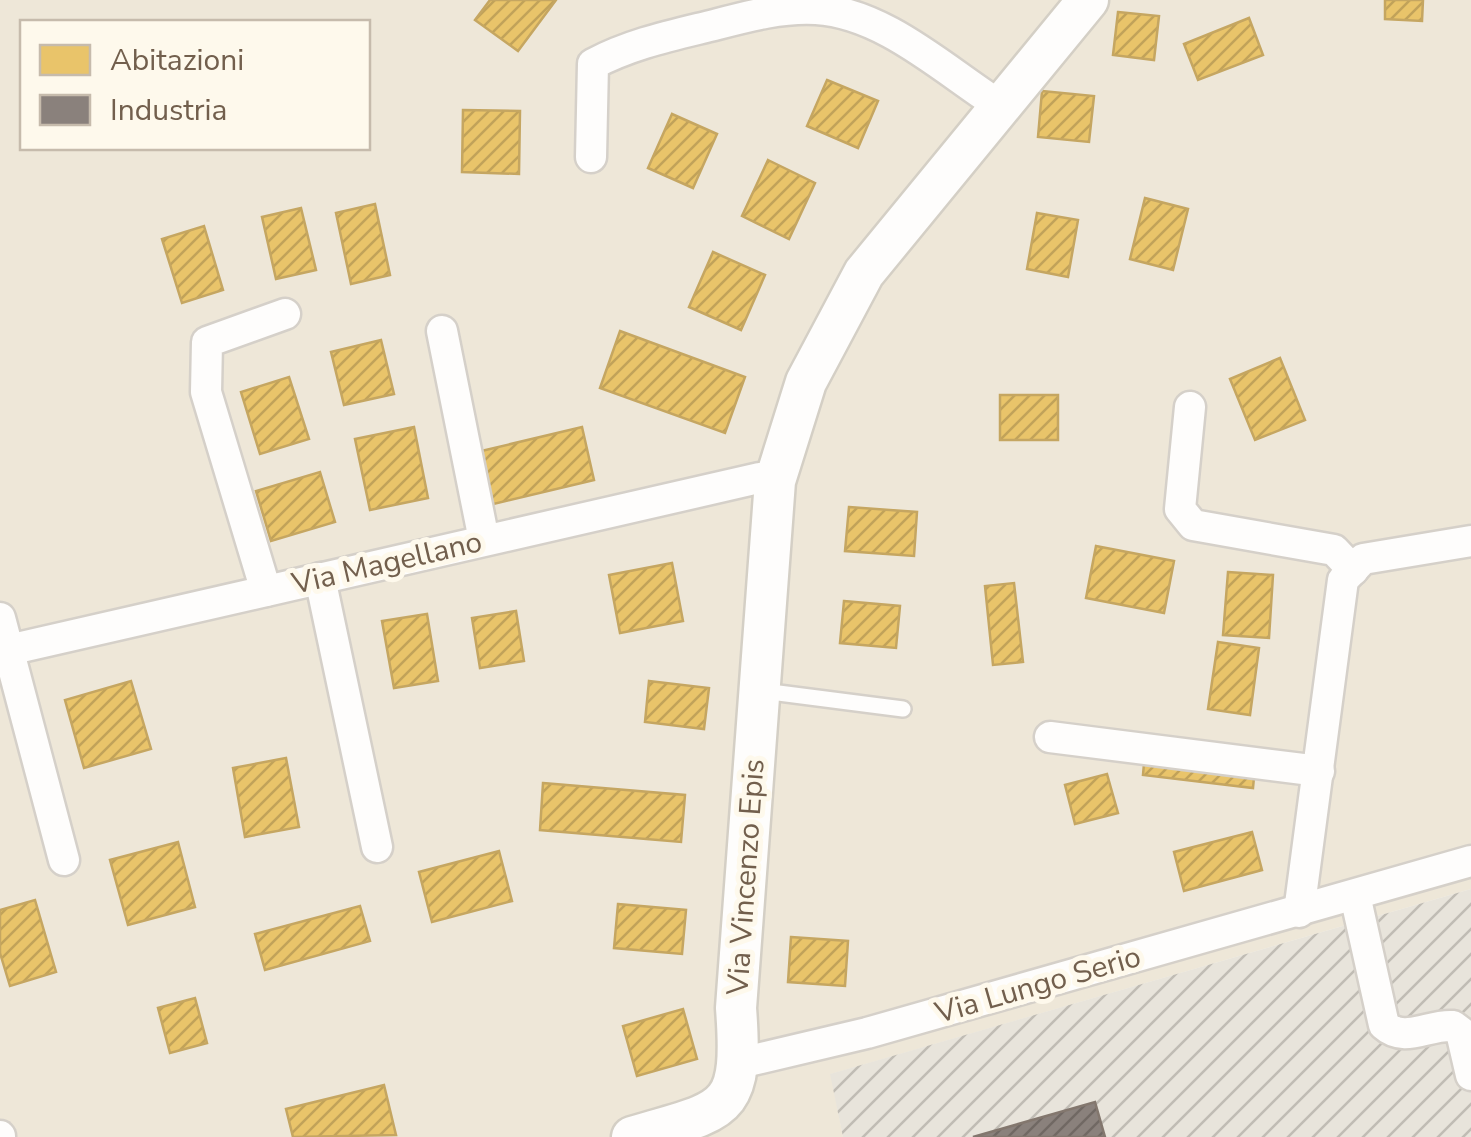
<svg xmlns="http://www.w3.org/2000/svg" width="1471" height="1137" font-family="'Nunito Sans',sans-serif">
  <defs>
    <pattern id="industrial-furrows" width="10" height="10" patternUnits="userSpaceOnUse" patternTransform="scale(2.5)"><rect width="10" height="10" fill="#e8e4db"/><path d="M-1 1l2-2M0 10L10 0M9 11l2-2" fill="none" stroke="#c0bcb4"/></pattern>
    <pattern id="homes-hatch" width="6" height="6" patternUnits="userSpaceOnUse" patternTransform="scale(2.5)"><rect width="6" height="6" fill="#e9c46a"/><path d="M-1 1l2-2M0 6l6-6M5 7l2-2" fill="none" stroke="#c1a259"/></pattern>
    <pattern id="industry-hatch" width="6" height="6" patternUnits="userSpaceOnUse" patternTransform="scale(2.5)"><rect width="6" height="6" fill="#8a817c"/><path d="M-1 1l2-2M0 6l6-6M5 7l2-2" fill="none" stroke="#706863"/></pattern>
  </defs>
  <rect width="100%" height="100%" fill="#f6f3ea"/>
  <path fill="#eee7d8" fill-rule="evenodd" d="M0,0h1471v889l-640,185 12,63h-843zM22,22h346v126h-346z"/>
  <polygon fill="url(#industrial-furrows)" points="1471,889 1471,1137 843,1137 830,1074"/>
  <g fill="url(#homes-hatch)" stroke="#c5a661" stroke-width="2.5">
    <polygon points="490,0 556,0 518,51 475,20"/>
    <polygon points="1385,0 1423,0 1422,21 1385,19"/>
    <polygon points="1118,12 1159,16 1154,60 1113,55"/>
    <polygon points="1249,18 1263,55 1198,80 1184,44"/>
    <polygon points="827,80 878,101 858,148 807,126"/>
    <polygon points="1042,91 1094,96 1089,142 1038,137"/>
    <polygon points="463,110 520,111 519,174 462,172"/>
    <polygon points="672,114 717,134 693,188 648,168"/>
    <polygon points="768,160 815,183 789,239 742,216"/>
    <polygon points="1145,198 1188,209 1173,270 1130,259"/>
    <polygon points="375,204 390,275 351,284 336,213"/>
    <polygon points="301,208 316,270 276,279 262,217"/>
    <polygon points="1037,213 1078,220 1068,277 1027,269"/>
    <polygon points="204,226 223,290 182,303 162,239"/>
    <polygon points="713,252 765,275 741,330 689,307"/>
    <polygon points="620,331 745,377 725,433 600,388"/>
    <polygon points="381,340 394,394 344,405 331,352"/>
    <polygon points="1280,358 1305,420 1255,440 1230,379"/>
    <polygon points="289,377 309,439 260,454 241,392"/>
    <rect x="1000" y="395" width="58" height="45"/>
    <polygon points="414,427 428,498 370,510 355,439"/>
    <polygon points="582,427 594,480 485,506 473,453"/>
    <polygon points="320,472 335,522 271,541 256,491"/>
    <polygon points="849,507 917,512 914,556 845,551"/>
    <polygon points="1096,546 1174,561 1164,613 1086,598"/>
    <polygon points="672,563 683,621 620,633 609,575"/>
    <polygon points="1228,572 1273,575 1269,638 1223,635"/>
    <polygon points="1014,583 1023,662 993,665 985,586"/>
    <polygon points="844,601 900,606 896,648 840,643"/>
    <polygon points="516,611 524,661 480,668 472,618"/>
    <polygon points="427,614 438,681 394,688 382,621"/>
    <polygon points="1218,642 1259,648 1250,715 1208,709"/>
    <polygon points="131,681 151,749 84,768 65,700"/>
    <polygon points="649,681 709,688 704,729 645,722"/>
    <polygon points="1145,752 1255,766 1253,788 1143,775"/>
    <polygon points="286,758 299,827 245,837 233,768"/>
    <polygon points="1107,774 1118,813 1075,824 1065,785"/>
    <polygon points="543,783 685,795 681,842 540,830"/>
    <polygon points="1252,832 1262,870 1184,891 1174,852"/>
    <polygon points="178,842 195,907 128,925 110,860"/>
    <polygon points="499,851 512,901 432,922 419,872"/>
    <polygon points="35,900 56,972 10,986 0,953 0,910"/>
    <polygon points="618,904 686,910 682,954 614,948"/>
    <polygon points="360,906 370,941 265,970 255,934"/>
    <polygon points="791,937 848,941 845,986 788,982"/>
    <polygon points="195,998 207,1043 170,1053 158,1008"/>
    <polygon points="683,1009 697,1059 637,1076 623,1026"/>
    <polygon points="384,1085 396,1135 293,1137 286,1109"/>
  </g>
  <polygon fill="url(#industry-hatch)" stroke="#83776e" stroke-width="2.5" points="1095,1102 1105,1137 973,1137"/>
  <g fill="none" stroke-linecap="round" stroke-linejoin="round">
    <g stroke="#d5d0c9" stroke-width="20">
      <polyline id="lane" points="763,691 903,709"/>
    </g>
    <g stroke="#d5d0c9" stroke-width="35">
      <g id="street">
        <path d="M591,157l2,-93c38,-20 76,-28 117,-38 35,-9 70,-19 106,-17 68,4 128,61 183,96"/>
        <polyline points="442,331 484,540"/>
        <polyline points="1190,407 1180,509 1193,525 1334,550 1353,570"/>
        <polyline points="320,578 377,847"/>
        <polyline points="266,591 206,392 207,342 285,314"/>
        <polyline points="0,618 64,860"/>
        <polyline points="0,652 759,478 775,481"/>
        <polyline points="1050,737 1319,771"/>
        <path d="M1355,895l29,130c21,19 44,-1 69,1l8,6 10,43"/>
        <polyline points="1299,912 1343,580 1363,559 1471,541"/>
        <polyline points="740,1063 867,1033 1471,861"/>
        <polyline points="0,1136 0,1137"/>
      </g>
    </g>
    <g stroke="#d4cfc5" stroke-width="45">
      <path id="secondary" d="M632,1137c95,-28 112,-23 104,-129l39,-527 31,-99 58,-109 224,-273"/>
    </g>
    <use href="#lane" stroke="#fefdfc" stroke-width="15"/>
    <use href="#street" stroke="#fefdfc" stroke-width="30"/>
    <use href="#secondary" stroke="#fefdfc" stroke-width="40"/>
  </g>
  <g text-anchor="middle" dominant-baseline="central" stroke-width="10" stroke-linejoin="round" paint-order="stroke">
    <g font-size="30" fill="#725f4d" stroke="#fef9ec">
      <text transform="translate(387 563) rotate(-13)">Via Magellano</text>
      <text transform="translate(746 877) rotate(-86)">Via Vincenzo Epis</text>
      <text transform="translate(1038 985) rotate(-16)">Via Lungo Serio</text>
    </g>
  </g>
  <rect x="20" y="20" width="350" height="130" fill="#fef9ec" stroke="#c6bbac" stroke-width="2.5"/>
  <rect x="40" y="45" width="50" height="30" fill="#e9c46a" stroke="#c6bbac" stroke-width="2.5"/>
  <text x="110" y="70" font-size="30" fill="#725f4d">Abitazioni</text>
  <rect x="40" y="95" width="50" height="30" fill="#8a817c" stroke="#c6bbac" stroke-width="2.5"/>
  <text x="110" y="120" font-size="30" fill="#725f4d">Industria</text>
</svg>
